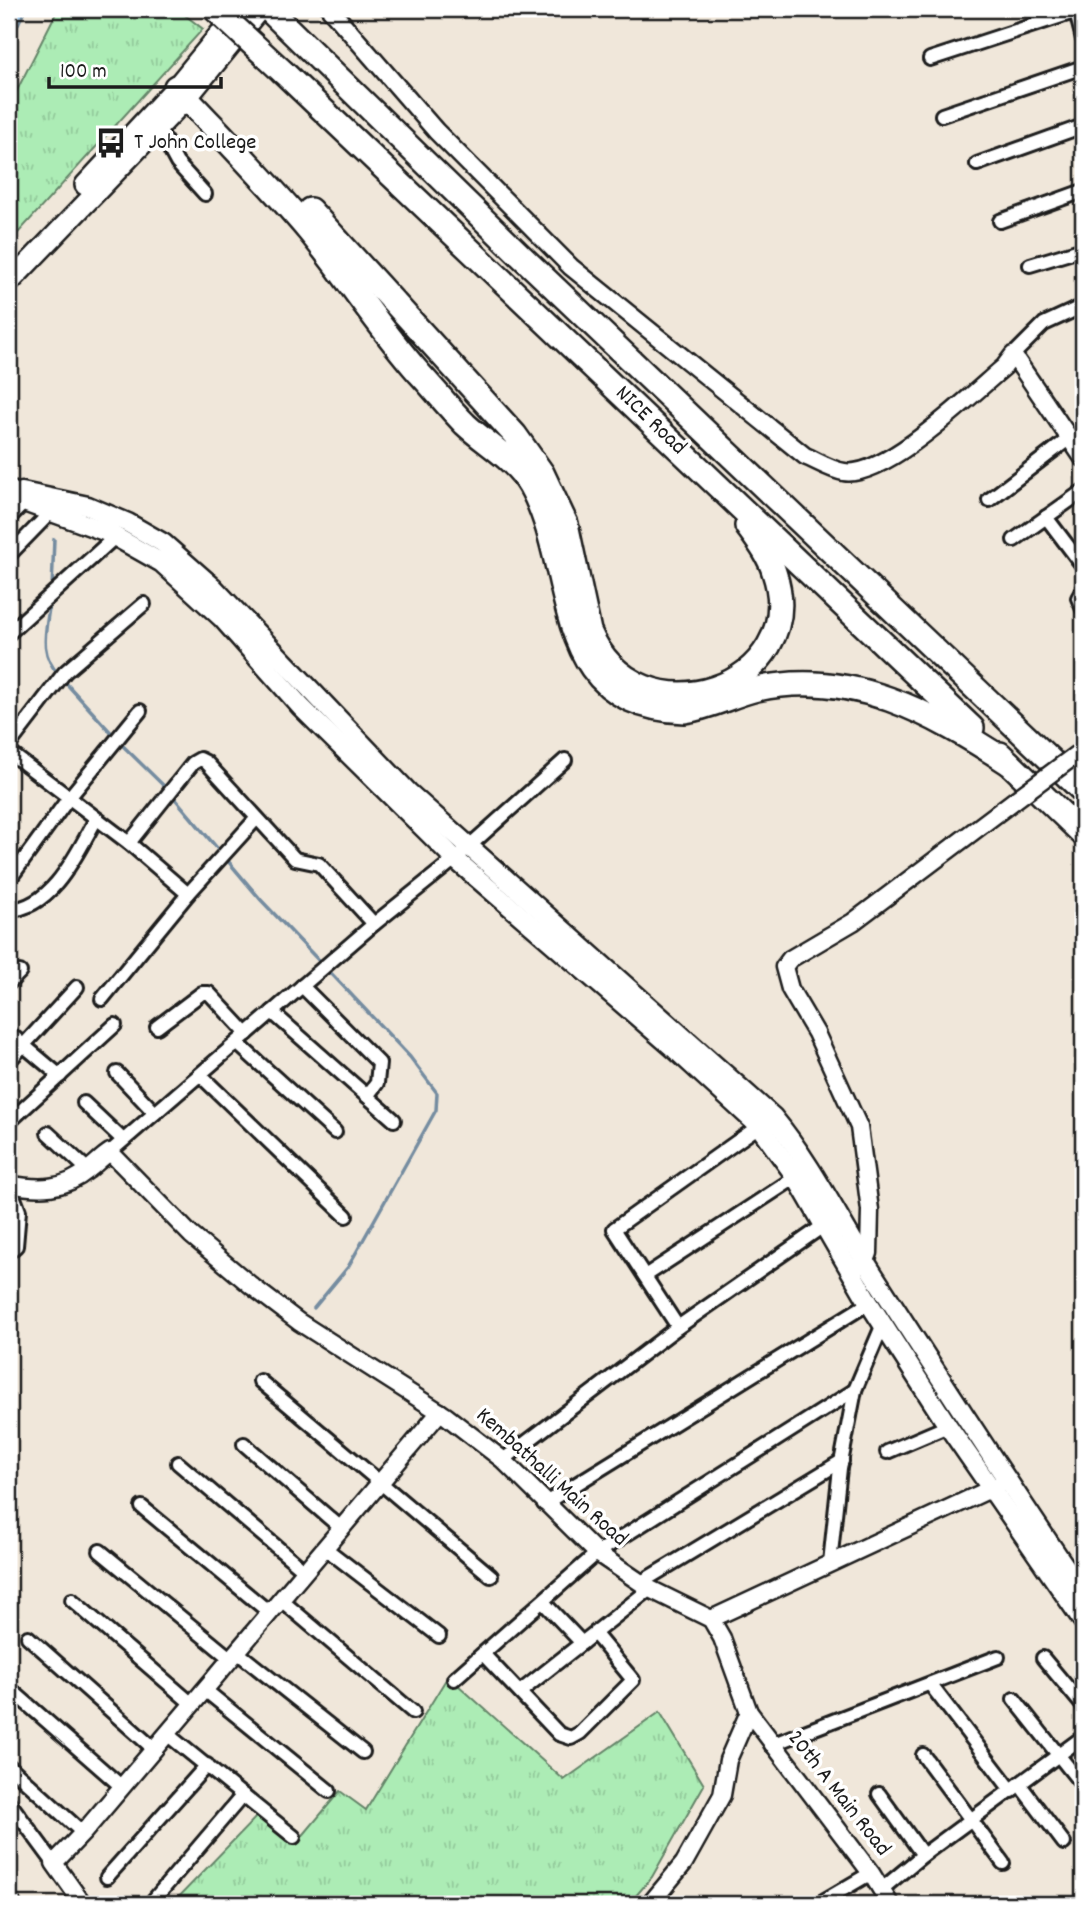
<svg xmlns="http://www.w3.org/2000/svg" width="1092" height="1913" font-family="Dekko,sans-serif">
  <defs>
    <pattern id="grass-tufts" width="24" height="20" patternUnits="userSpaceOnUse" patternTransform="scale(1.75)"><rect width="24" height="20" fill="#acecb5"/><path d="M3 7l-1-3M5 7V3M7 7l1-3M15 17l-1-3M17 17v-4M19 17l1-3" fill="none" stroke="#93ca9b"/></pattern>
    <pattern id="water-waves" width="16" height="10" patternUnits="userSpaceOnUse" patternTransform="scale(1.75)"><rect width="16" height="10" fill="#aed6f8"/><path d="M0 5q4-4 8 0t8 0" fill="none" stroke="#95b7d4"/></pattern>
  </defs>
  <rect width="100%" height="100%" fill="#f0e7da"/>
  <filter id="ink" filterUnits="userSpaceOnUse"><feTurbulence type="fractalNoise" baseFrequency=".0143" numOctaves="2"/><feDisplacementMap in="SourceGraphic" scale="14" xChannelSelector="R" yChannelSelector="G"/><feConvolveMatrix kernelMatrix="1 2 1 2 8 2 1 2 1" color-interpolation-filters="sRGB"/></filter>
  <g filter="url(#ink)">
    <g fill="url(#grass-tufts)" stroke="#648468" stroke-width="2">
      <polygon points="58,9 177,9 203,29 9,243 9,106"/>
      <polygon points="448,1676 564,1780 660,1712 704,1785 652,1877 629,1904 172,1904 258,1815 295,1845 340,1791 366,1810"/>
    </g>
    <polygon fill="url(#water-waves)" stroke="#748ca0" stroke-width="2" points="9,9 26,9 9,44"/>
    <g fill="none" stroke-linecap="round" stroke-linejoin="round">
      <g stroke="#748ca0" stroke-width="3.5">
        <polyline points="52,589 54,539"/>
        <path d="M50,600c-3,29 -13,51 9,75"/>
        <polyline points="64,681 115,737"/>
        <polyline points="120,743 167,789"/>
        <polyline points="172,795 261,900 322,964"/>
        <polyline points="314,1308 348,1267 436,1110 437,1093 410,1057 328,970"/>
      </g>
      <g stroke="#1c1c1c" stroke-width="18">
        <g id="minor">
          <polyline points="1076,12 1083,39"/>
          <polyline points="930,59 1083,9"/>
          <polyline points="942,115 1083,67"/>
          <polyline points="158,128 177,163 205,194"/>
          <polyline points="977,164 1083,126"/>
          <polyline points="1000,221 1083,191"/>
          <polyline points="1030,265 1083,249"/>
          <polyline points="1013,355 1044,324 1083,306"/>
          <polyline points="989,500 1071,437"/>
          <polyline points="1046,517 1083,566"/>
          <polyline points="9,518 28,499"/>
          <polyline points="1014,540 1083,491"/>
          <polyline points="9,555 51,512"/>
          <polyline points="1083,589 1078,598 1083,609"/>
          <polyline points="9,633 116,536"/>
          <polyline points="9,745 65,672 144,604"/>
          <polyline points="9,752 129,843 188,894 256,819"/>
          <polyline points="9,880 68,799 140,711"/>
          <path d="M9,910c44,-2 68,-57 87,-91"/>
          <polyline points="374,924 455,859 565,760"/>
          <polyline points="9,983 20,972"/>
          <polyline points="302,986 379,1063 377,1083 367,1096"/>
          <polyline points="102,999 188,894"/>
          <polyline points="272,1012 394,1120"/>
          <polyline points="157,1027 202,993 209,993 247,1034"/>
          <polyline points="9,1033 60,1076"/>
          <polyline points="237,1043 335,1132"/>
          <polyline points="9,1061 77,987"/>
          <polyline points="117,1073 155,1113"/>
          <polyline points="200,1075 346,1216"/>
          <polyline points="84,1103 123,1140"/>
          <polyline points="9,1122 115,1025"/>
          <polyline points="48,1133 88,1170"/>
          <polyline points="110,1152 374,924 319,864 295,859 206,762 200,759 193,763 129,843"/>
          <polyline points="9,1185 19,1211 16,1246 9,1252"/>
          <polyline points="645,1276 796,1177"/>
          <polyline points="678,1327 614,1229 759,1126"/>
          <polyline points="260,1381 491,1576"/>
          <polyline points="244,1444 341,1528"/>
          <polyline points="887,1452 948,1426"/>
          <polyline points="503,1460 678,1327 823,1226"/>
          <polyline points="178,1463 305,1571"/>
          <polyline points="544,1504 869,1303"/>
          <polyline points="142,1507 270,1613"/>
          <polyline points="325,1548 439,1636"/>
          <polyline points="100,1551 231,1659"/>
          <polyline points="830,1563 840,1468 855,1390 883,1324"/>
          <polyline points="640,1583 842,1461"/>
          <polyline points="72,1600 192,1704"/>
          <polyline points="281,1600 413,1712"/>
          <polyline points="543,1602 582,1643"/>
          <polyline points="28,1637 154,1749"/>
          <polyline points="237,1652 363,1752"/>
          <polyline points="483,1654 559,1734 571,1738 580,1733 633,1680 595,1634"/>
          <polyline points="1043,1658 1083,1706"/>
          <polyline points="454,1679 597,1553 855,1390"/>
          <polyline points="930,1684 1012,1791"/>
          <polyline points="9,1688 122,1787"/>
          <polyline points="205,1690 329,1791"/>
          <polyline points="520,1692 650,1589"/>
          <polyline points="1014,1699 1083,1786"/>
          <polyline points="167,1734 294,1837"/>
          <polyline points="771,1745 998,1657"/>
          <polyline points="923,1755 1003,1863"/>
          <polyline points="9,1766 83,1833"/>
          <polyline points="1020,1785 1064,1843"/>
          <polyline points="879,1794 923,1855"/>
          <polyline points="9,1802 54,1863"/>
          <polyline points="107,1877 207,1765"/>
          <polyline points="882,1889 923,1855 1083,1737"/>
          <polyline points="9,1897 14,1904"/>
          <polyline points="151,1903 243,1795"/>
          <polyline points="818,1904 871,1873"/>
        </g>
      </g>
      <g stroke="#1c1c1c" stroke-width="21">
        <g id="tertiary">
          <path d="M330,9l106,122 135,136 234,189c12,5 26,14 39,16 41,7 129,-79 160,-105l9,-12 70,103"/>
          <path d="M9,1184c30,6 55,6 79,-14 8,-6 14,-13 22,-18l81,83 62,52 46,35 147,94 57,44 94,93 53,36 61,30 11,19 27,74 122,161 19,31"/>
          <polyline points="857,1267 866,1261 869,1253 870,1210 859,1127 816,1033 790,989 784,967 790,959 853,922 1015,800"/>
          <polyline points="711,1619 1001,1484"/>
          <polyline points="83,1904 54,1863 83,1833 440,1412"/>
          <polyline points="650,1904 684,1863 722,1795 728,1760 749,1712"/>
        </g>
      </g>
      <g stroke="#1c1c1c" stroke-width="23">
        <g id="secondary">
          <polyline points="9,489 24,502 107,532 162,563 222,618 301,707 455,859 676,1050 759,1126 796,1177 869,1303 948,1426 1083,1621"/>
          <path d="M22,492l66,14 40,17 35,20 50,44 195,205 365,325c39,47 65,101 97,152 70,109 140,217 213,324"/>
        </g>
      </g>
      <g stroke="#1c1c1c" stroke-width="24">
        <g id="primary">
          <polyline points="85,185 176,87 240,9"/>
          <polyline points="9,283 187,98 260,9"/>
        </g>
      </g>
      <g stroke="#1c1c1c" stroke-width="28">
        <g id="motorway">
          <polyline points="268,9 519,254 1083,791"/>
          <polyline points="283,72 972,728"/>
          <path d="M176,87c45,48 91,94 133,144 38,46 70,97 110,142 15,16 30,35 46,51 21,20 50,35 65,61 49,88 16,222 155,226 26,-4 47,-16 72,-22 95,-21 175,24 252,74"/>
          <path d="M310,210l205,225 27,38 24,51 23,107c50,117 224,55 185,-59 -5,-17 -17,-32 -27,-46"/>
          <polyline points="1000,754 1083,834"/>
        </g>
      </g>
      <use href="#minor" stroke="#fff" stroke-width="12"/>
      <use href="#tertiary" stroke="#fff" stroke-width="16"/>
      <use href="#secondary" stroke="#fff" stroke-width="18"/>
      <use href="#primary" stroke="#fff" stroke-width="19"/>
      <use href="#motorway" stroke="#fff" stroke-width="23"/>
      <g stroke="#1c1c1c" stroke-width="21" stroke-linecap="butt">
        <polyline id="tertiary-bridge" points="1015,800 1077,754"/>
      </g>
      <g stroke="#1c1c1c" stroke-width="28" stroke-linecap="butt">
        <polyline id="motorway-bridge" points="215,9 283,72"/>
      </g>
      <use href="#tertiary-bridge" stroke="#fff" stroke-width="16"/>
      <use href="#motorway-bridge" stroke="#fff" stroke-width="23"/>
    </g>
  </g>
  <defs>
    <g id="bus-bare" transform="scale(2.415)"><path d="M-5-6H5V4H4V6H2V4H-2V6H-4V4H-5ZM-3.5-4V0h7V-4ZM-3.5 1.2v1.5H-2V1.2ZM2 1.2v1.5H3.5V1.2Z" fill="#1c1c1c" stroke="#fff" stroke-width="2.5" paint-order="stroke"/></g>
  </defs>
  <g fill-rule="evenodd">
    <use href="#bus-bare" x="111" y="143"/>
  </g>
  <g text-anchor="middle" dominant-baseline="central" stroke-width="7" stroke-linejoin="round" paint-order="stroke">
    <g font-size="23" fill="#1c1c1c" stroke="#fff" text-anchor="start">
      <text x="134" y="143">T John College</text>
    </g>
    <g font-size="23" fill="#1c1c1c" stroke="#fff">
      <text transform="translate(650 421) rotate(44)">NICE Road</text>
      <text transform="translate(551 1478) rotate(42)">Kembathalli Main Road</text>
      <text transform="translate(838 1794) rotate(52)">20th A Main Road</text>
    </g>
  </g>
  <rect width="1092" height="1913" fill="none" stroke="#fff" stroke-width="35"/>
  <rect x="18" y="18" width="1057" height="1878" fill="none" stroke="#1c1c1c" stroke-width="2.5" filter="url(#ink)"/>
  <path d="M49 77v10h172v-10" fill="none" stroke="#1c1c1c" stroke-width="3.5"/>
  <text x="60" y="77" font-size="21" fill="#1c1c1c" stroke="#ffffff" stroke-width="5" paint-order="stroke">100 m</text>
</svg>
